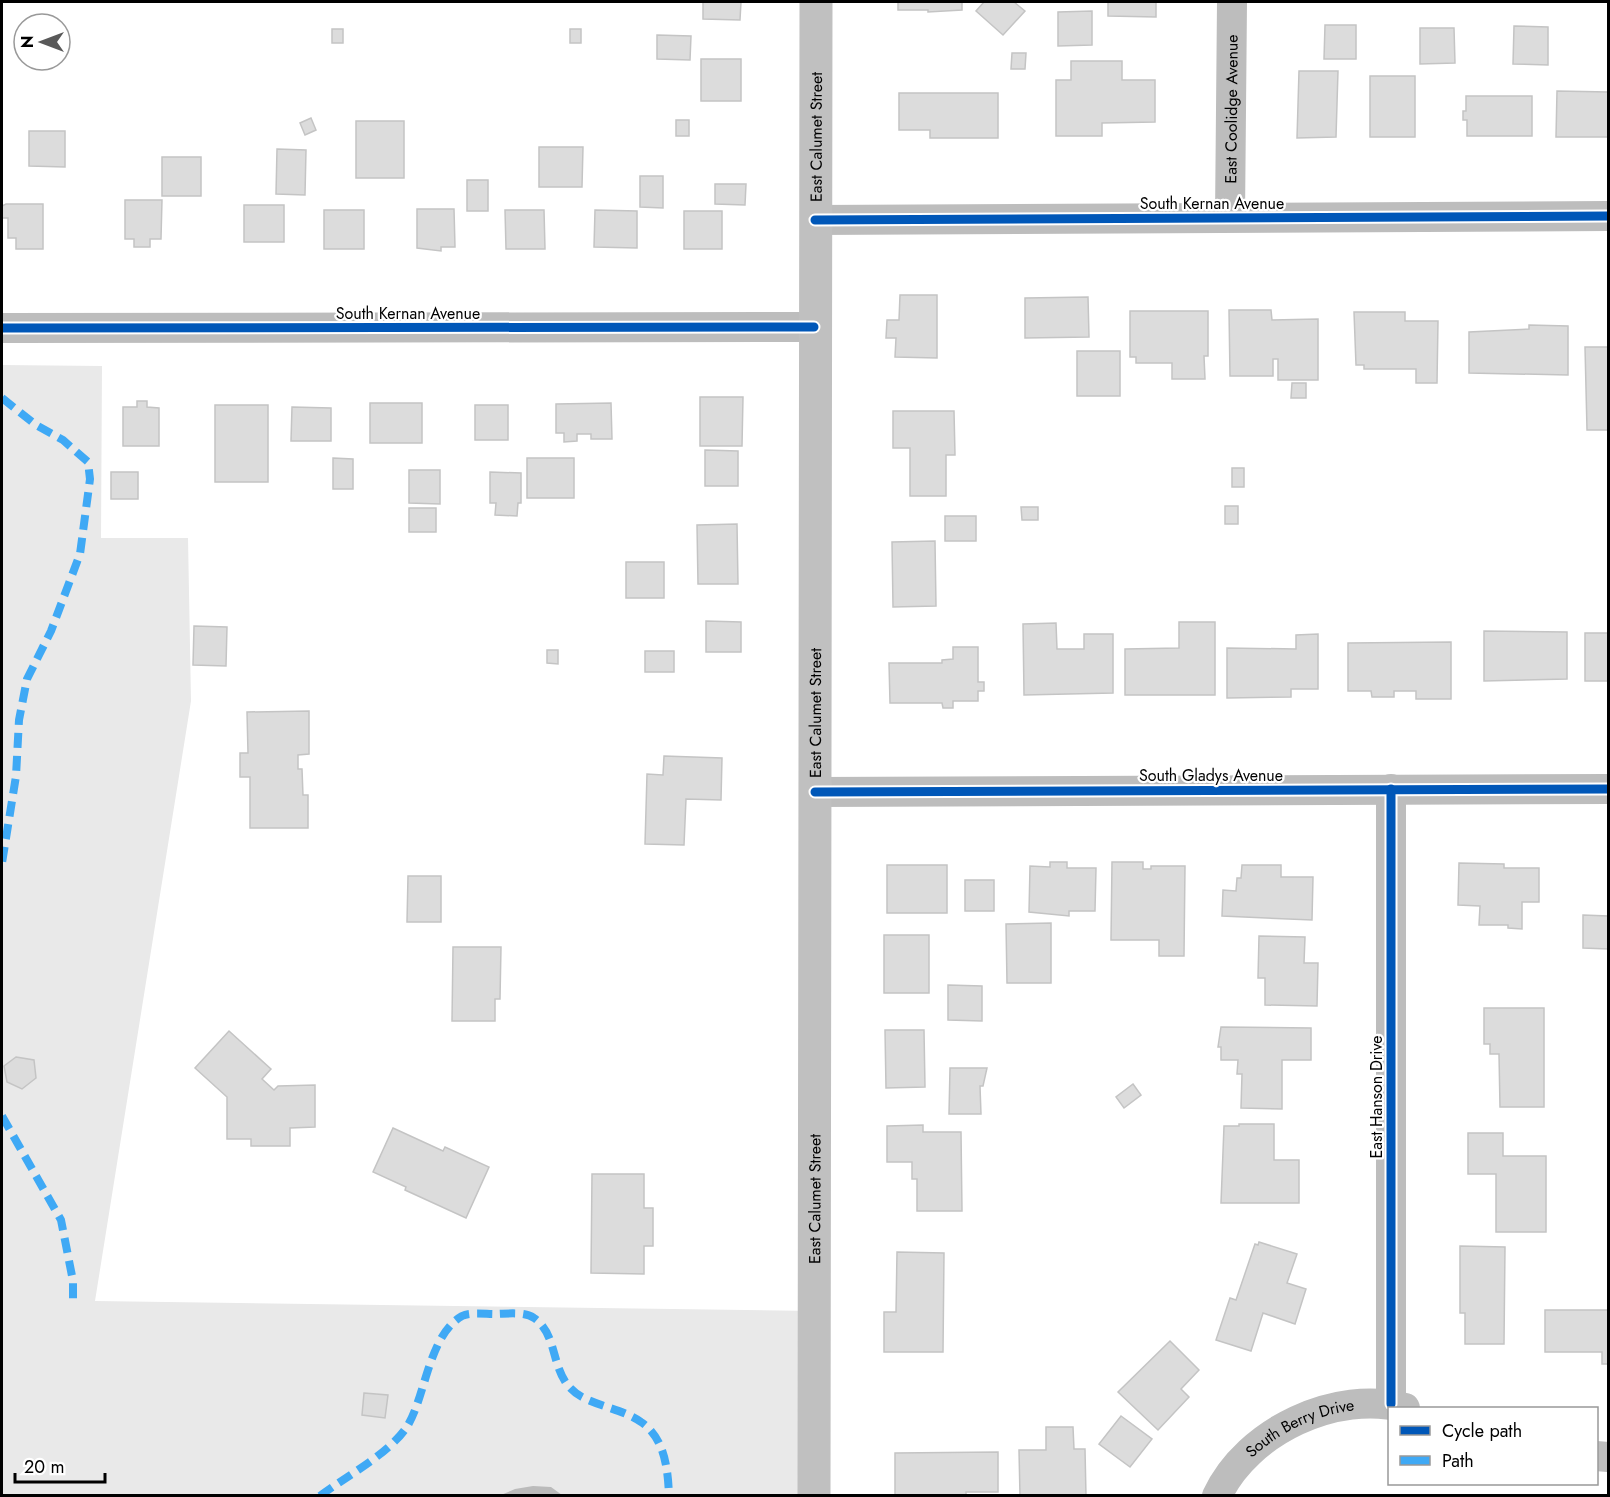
<svg xmlns="http://www.w3.org/2000/svg" width="1610" height="1497" font-family="Jost,sans-serif">
  <rect width="100%" height="100%" fill="#fff"/>
  <polygon fill="#e9e9e9" points="2,365 102,366 101,538 188,538 191,701 95,1301 815,1311 814,1495 2,1495"/>
  <polygon fill="#bbb" points="533,1486 551,1487 562,1495 501,1495 515,1489"/>
  <g fill="#dcdcdc" stroke="#c4c4c4" stroke-width="1.5">
    <polygon points="703,2 741,2 740,20 703,19"/>
    <polygon points="898,2 962,2 962,10 928,12 928,10 898,10"/>
    <polygon points="984,2 1014,2 1025,11 1003,35 976,11"/>
    <polygon points="1108,2 1156,2 1156,17 1108,16"/>
    <polygon points="1092,11 1092,45 1058,46 1058,12"/>
    <polygon points="1325,25 1356,25 1356,59 1324,59"/>
    <polygon points="1514,26 1548,27 1548,65 1513,64"/>
    <polygon points="1420,28 1454,28 1455,63 1420,64"/>
    <rect x="332" y="29" width="11" height="14"/>
    <rect x="570" y="29" width="11" height="14"/>
    <polygon points="657,35 691,36 690,60 657,59"/>
    <polygon points="1012,53 1026,53 1025,69 1011,69"/>
    <rect x="701" y="59" width="40" height="42"/>
    <polygon points="1071,61 1122,61 1122,80 1155,80 1155,122 1102,123 1102,136 1056,136 1056,80 1071,80"/>
    <polygon points="1299,71 1338,71 1336,137 1297,138"/>
    <rect x="1370" y="76" width="45" height="61"/>
    <polygon points="1557,91 1608,92 1608,137 1556,137"/>
    <polygon points="899,93 998,93 998,138 930,138 930,130 899,130"/>
    <polygon points="1466,96 1532,96 1532,136 1467,136 1467,120 1463,120 1463,111 1466,111"/>
    <polygon points="311,118 316,130 305,135 300,123"/>
    <rect x="676" y="120" width="13" height="16"/>
    <rect x="356" y="121" width="48" height="57"/>
    <polygon points="29,131 65,131 65,167 29,166"/>
    <polygon points="539,147 583,147 582,187 539,187"/>
    <polygon points="277,149 306,150 305,195 276,194"/>
    <rect x="162" y="157" width="39" height="39"/>
    <polygon points="640,176 663,176 663,208 640,207"/>
    <rect x="467" y="180" width="21" height="31"/>
    <polygon points="715,184 746,184 745,205 715,204"/>
    <polygon points="125,200 162,200 161,239 150,239 150,247 134,247 134,239 125,239"/>
    <polygon points="6,204 43,204 43,249 16,249 16,238 8,238 8,218 2,218 2,206"/>
    <rect x="244" y="205" width="40" height="37"/>
    <polygon points="417,209 454,209 455,247 441,247 441,251 417,248"/>
    <rect x="324" y="210" width="40" height="39"/>
    <polygon points="505,210 544,210 545,249 506,249"/>
    <polygon points="595,210 637,211 637,248 594,247"/>
    <rect x="684" y="211" width="38" height="38"/>
    <polygon points="900,295 937,295 937,358 895,357 896,338 886,338 887,320 899,320"/>
    <polygon points="1088,297 1089,337 1025,338 1025,298"/>
    <polygon points="1229,310 1271,310 1272,320 1318,319 1318,380 1278,380 1278,359 1273,359 1273,376 1230,376"/>
    <polygon points="1130,311 1208,311 1208,356 1204,356 1205,379 1172,379 1172,363 1136,363 1136,357 1130,357"/>
    <polygon points="1354,312 1405,312 1405,321 1438,321 1437,383 1416,383 1416,369 1364,369 1364,365 1356,365"/>
    <polygon points="1529,325 1568,326 1568,375 1469,373 1469,332 1529,329"/>
    <polygon points="1585,347 1608,347 1608,430 1587,430"/>
    <rect x="1077" y="351" width="43" height="45"/>
    <polygon points="1292,383 1306,383 1306,398 1291,398"/>
    <polygon points="700,397 743,397 742,446 700,446"/>
    <polygon points="137,401 147,401 147,407 159,408 159,446 123,446 123,407 137,407"/>
    <rect x="370" y="403" width="52" height="40"/>
    <polygon points="611,403 612,439 591,439 591,434 577,434 577,441 564,442 564,433 556,433 556,404"/>
    <rect x="215" y="405" width="53" height="77"/>
    <rect x="475" y="405" width="33" height="35"/>
    <polygon points="292,407 331,408 331,441 291,441"/>
    <polygon points="893,411 954,411 955,455 946,455 946,496 910,496 910,448 893,448"/>
    <polygon points="705,450 738,451 738,486 705,486"/>
    <polygon points="333,458 353,459 353,489 333,489"/>
    <rect x="527" y="458" width="47" height="40"/>
    <rect x="1232" y="468" width="12" height="19"/>
    <polygon points="409,470 440,470 440,504 409,503"/>
    <rect x="111" y="472" width="27" height="27"/>
    <polygon points="490,472 521,473 521,503 518,503 517,516 495,515 496,503 490,503"/>
    <rect x="1225" y="506" width="13" height="18"/>
    <polygon points="1021,507 1038,507 1038,520 1022,520"/>
    <rect x="409" y="508" width="27" height="24"/>
    <rect x="945" y="516" width="31" height="25"/>
    <polygon points="737,524 738,584 698,584 697,525"/>
    <polygon points="935,541 936,606 893,607 892,542"/>
    <rect x="626" y="562" width="38" height="36"/>
    <polygon points="706,621 741,622 741,652 706,652"/>
    <polygon points="1179,622 1215,622 1215,695 1125,695 1125,649 1179,648"/>
    <polygon points="1056,623 1057,649 1084,649 1084,634 1113,634 1113,693 1024,695 1023,624"/>
    <polygon points="194,626 227,627 226,666 193,665"/>
    <polygon points="1484,631 1567,632 1567,679 1484,681"/>
    <rect x="1585" y="633" width="23" height="48"/>
    <polygon points="1318,634 1318,689 1291,689 1291,697 1227,698 1227,648 1296,649 1296,635"/>
    <polygon points="1451,642 1451,699 1416,699 1416,691 1394,691 1394,697 1372,697 1371,691 1348,691 1348,643"/>
    <polygon points="953,647 978,647 978,682 984,682 984,691 978,691 978,701 953,701 953,708 943,708 942,703 890,703 889,663 942,663 942,660 953,659"/>
    <polygon points="547,650 558,650 558,664 547,663"/>
    <rect x="645" y="651" width="29" height="21"/>
    <polygon points="309,711 309,754 298,755 298,769 302,769 303,795 308,795 308,828 250,828 250,777 240,777 240,753 248,753 247,712"/>
    <polygon points="664,756 722,758 721,800 686,799 684,845 645,844 647,774 663,775"/>
    <polygon points="1050,862 1067,862 1067,868 1096,868 1095,911 1069,911 1069,916 1029,912 1030,866 1050,867"/>
    <polygon points="1112,862 1143,862 1143,869 1151,869 1151,866 1185,866 1184,956 1159,956 1159,940 1111,940"/>
    <polygon points="1459,863 1504,864 1504,868 1539,868 1539,902 1522,902 1522,929 1508,928 1508,925 1479,925 1480,906 1458,905"/>
    <rect x="887" y="865" width="60" height="48"/>
    <polygon points="1242,865 1281,865 1281,877 1313,877 1312,920 1222,916 1223,890 1236,891 1237,878 1241,878"/>
    <polygon points="408,876 441,876 441,922 407,922"/>
    <rect x="965" y="880" width="29" height="31"/>
    <polygon points="1583,915 1608,916 1608,949 1583,948"/>
    <polygon points="1051,923 1051,983 1007,983 1006,924"/>
    <rect x="884" y="935" width="45" height="58"/>
    <polygon points="1259,936 1305,937 1304,963 1318,963 1317,1006 1265,1005 1265,978 1258,978"/>
    <polygon points="453,947 501,947 500,999 495,999 495,1021 452,1021"/>
    <polygon points="948,985 982,986 982,1021 948,1020"/>
    <polygon points="1484,1008 1544,1008 1544,1107 1500,1107 1499,1054 1490,1054 1490,1044 1484,1044"/>
    <polygon points="1221,1027 1311,1028 1311,1060 1282,1060 1282,1109 1241,1108 1242,1074 1237,1074 1238,1060 1221,1060 1221,1047 1218,1047"/>
    <polygon points="885,1030 924,1030 925,1087 886,1088"/>
    <polygon points="229,1031 271,1069 262,1079 274,1090 278,1086 315,1085 315,1127 290,1128 290,1146 251,1146 251,1139 227,1139 227,1097 195,1068"/>
    <polygon points="16,1057 34,1060 36,1078 22,1089 7,1082 4,1066"/>
    <polygon points="950,1068 987,1068 983,1086 980,1086 981,1114 949,1114"/>
    <polygon points="1133,1084 1141,1095 1124,1108 1116,1097"/>
    <polygon points="1239,1124 1274,1124 1274,1160 1299,1160 1299,1203 1221,1203 1224,1126 1239,1126"/>
    <polygon points="923,1125 923,1132 961,1132 962,1211 917,1211 917,1179 912,1179 912,1162 887,1162 887,1126"/>
    <polygon points="393,1128 443,1151 445,1147 489,1167 466,1218 405,1190 406,1187 373,1172"/>
    <polygon points="1468,1133 1503,1133 1503,1156 1546,1156 1546,1232 1496,1232 1496,1174 1468,1174"/>
    <polygon points="592,1174 644,1174 644,1208 653,1208 653,1246 644,1246 644,1274 591,1273"/>
    <polygon points="1259,1242 1297,1254 1287,1283 1306,1289 1295,1324 1263,1313 1251,1351 1216,1340 1230,1298 1236,1300 1255,1244 1258,1245"/>
    <polygon points="1460,1246 1505,1247 1504,1344 1465,1344 1465,1313 1460,1313"/>
    <polygon points="897,1252 944,1253 943,1352 884,1352 884,1312 896,1312"/>
    <polygon points="1545,1310 1608,1310 1608,1364 1602,1364 1602,1352 1545,1352"/>
    <polygon points="1170,1341 1199,1370 1181,1389 1189,1397 1158,1430 1118,1392"/>
    <polygon points="364,1393 388,1395 385,1418 362,1415"/>
    <polygon points="1121,1416 1152,1439 1130,1467 1099,1444"/>
    <polygon points="1046,1427 1073,1427 1074,1449 1085,1449 1086,1496 1020,1496 1019,1450 1046,1450"/>
    <polygon points="998,1452 998,1492 966,1492 966,1496 895,1496 895,1453"/>
  </g>
  <g fill="none" stroke-linecap="round" stroke-linejoin="round">
    <g stroke="#bdbdbd" stroke-width="30">
      <path id="s1" d="M1230,217l2,-215"/>
      <polyline points="815,220 1608,216"/>
      <polyline points="2,328 814,327"/>
      <polyline points="1391,789 1391,1404"/>
      <polyline points="815,792 1608,789"/>
      <polyline points="1596,1456 1608,1457"/>
      <path id="s2" d="M1217,1496c30,-65 120,-107 188,-88"/>
    </g>
    <path stroke="#c0c0c0" stroke-width="33" id="s3" d="M814,1496l2,-1494"/>
    <g stroke="#3fa9f5" stroke-width="8" stroke-dasharray="15 8" stroke-linecap="butt">
      <polyline points="2,398 36,425 63,440 88,462 90,479 80,554 51,631 27,679 19,720 16,776 2,863"/>
      <polyline points="2,1116 61,1220 73,1281 73,1302"/>
      <path d="M320,1496c26,-20 71,-43 88,-71 18,-31 21,-90 54,-109 8,-4 23,-2 32,-2 11,0 30,-3 40,4 27,18 14,61 48,79 19,10 42,13 59,25 24,16 27,48 28,74"/>
    </g>
    <g stroke="#fff" stroke-width="13">
      <g id="cycleway">
        <polyline points="815,220 1608,216"/>
        <polyline points="2,328 814,327"/>
        <polyline points="1391,789 1391,1404"/>
        <polyline points="815,792 1608,789"/>
      </g>
    </g>
    <use href="#cycleway" stroke="#0057b8" stroke-width="9"/>
  </g>
  <g text-anchor="middle" dominant-baseline="central" stroke-width="4.5" stroke-linejoin="round" paint-order="stroke">
    <g font-size="16" fill="#000" stroke="#fff">
      <text stroke="none"><textPath href="#s1" startOffset="108">East Coolidge Avenue</textPath></text>
      <text stroke="none"><textPath href="#s3" startOffset="1359">East Calumet Street</textPath></text>
      <text x="1212" y="203">South Kernan Avenue</text>
      <text x="408" y="313">South Kernan Avenue</text>
      <text stroke="none"><textPath href="#s3" startOffset="783">East Calumet Street</textPath></text>
      <text x="1211" y="775">South Gladys Avenue</text>
      <text transform="translate(1376 1097) rotate(-90)">East Hanson Drive</text>
      <text stroke="none"><textPath href="#s3" startOffset="297">East Calumet Street</textPath></text>
      <text stroke="none"><textPath href="#s2" startOffset="112">South Berry Drive</textPath></text>
    </g>
  </g>
  <rect width="1610" height="1497" fill="none" stroke="#000000" stroke-width="6"/>
  <rect x="1388" y="1407" width="210" height="78" fill="#ffffff" stroke="#999999" stroke-width="1.5"/>
  <rect x="1400" y="1426" width="30" height="9" fill="#0057b8" stroke="#999999" stroke-width="1.5"/>
  <text x="1442" y="1437" font-size="18" fill="#000000">Cycle path</text>
  <rect x="1400" y="1456" width="30" height="9" fill="#3fa9f5" stroke="#999999" stroke-width="1.5"/>
  <text x="1442" y="1467" font-size="18" fill="#000000">Path</text>
  <g transform="translate(42 42) rotate(270)"><circle r="28" fill="#ffffff" stroke="#999999" stroke-width="1.5"/>
  <path d="M0-4.5L10 22L0 15L-10 22Z" fill="#595959"/>
  <text y="-9" font-size="16" font-weight="bold" text-anchor="middle" fill="#000000">N</text>
  </g>
  <path d="M15 1473v9h90v-9" fill="none" stroke="#000000" stroke-width="3"/>
  <text x="24" y="1473" font-size="18" fill="#000000" stroke="#ffffff" stroke-width="4.5" paint-order="stroke">20 m</text>
</svg>
